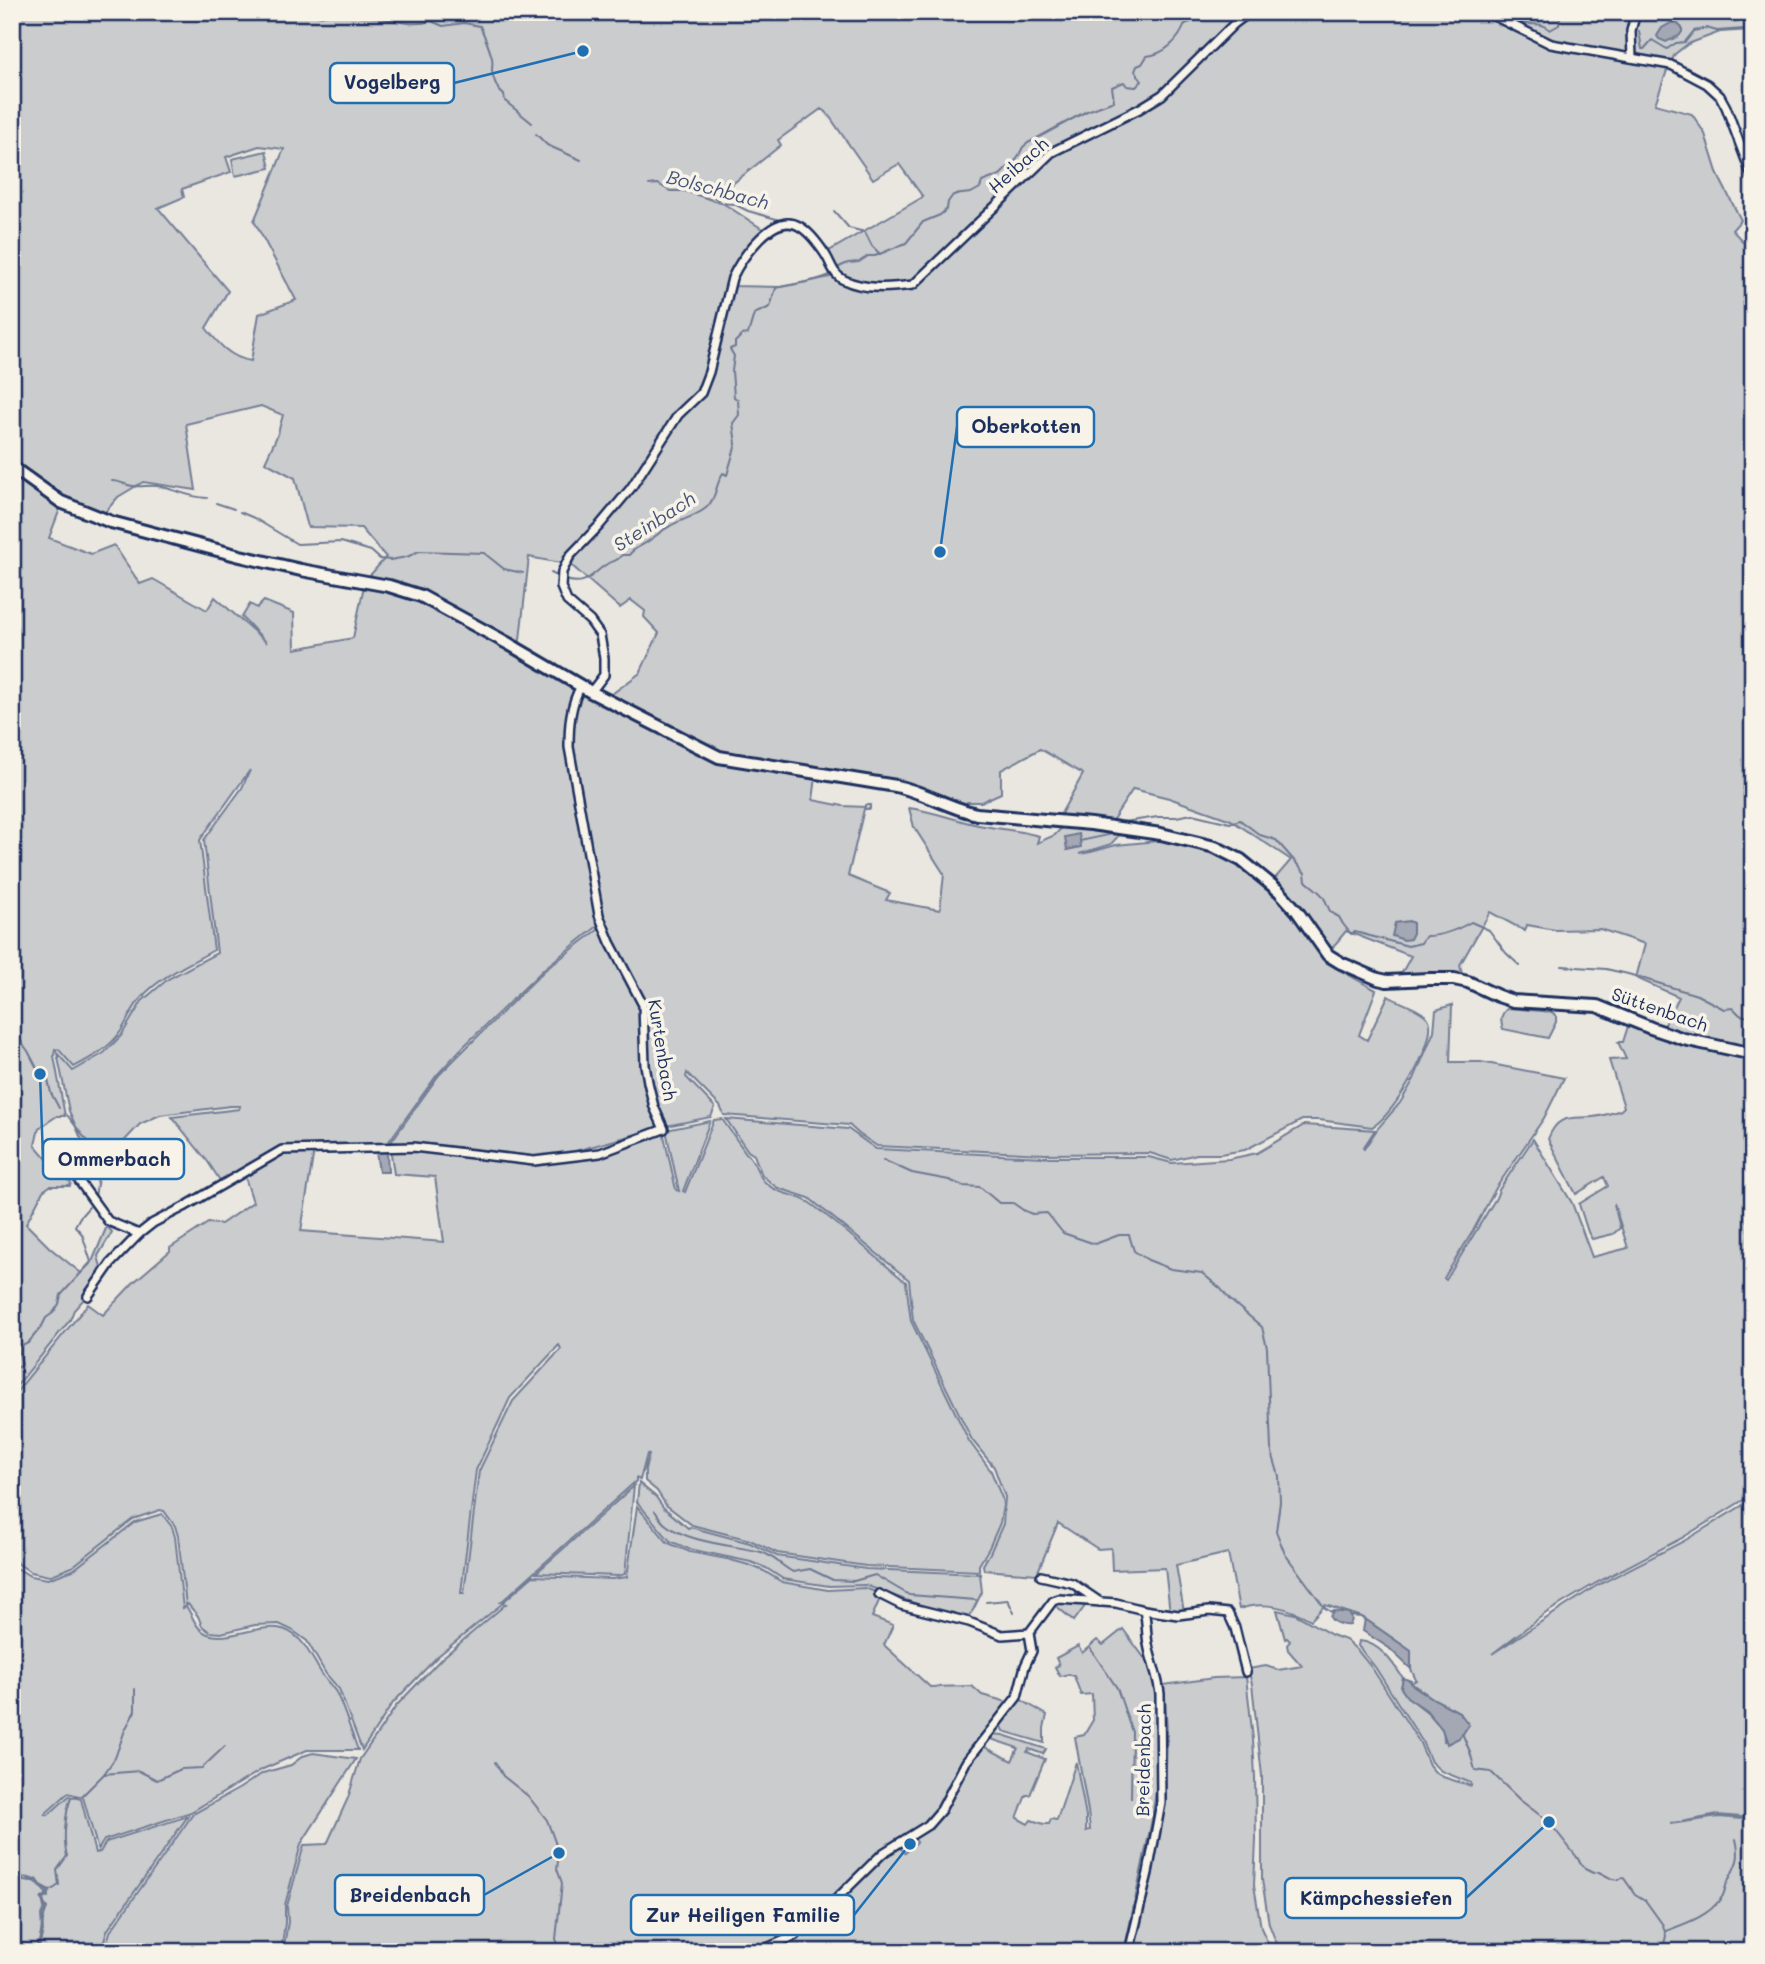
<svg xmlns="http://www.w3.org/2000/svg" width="1765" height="1964" font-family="Mali,sans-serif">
  <rect width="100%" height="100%" fill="#eae7e0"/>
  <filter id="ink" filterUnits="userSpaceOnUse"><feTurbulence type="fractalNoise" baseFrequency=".0143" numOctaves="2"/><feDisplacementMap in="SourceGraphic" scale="14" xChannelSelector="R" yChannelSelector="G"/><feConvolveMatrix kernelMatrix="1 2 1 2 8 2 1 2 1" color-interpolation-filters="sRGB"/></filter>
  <g filter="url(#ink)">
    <g fill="#cbcccd" stroke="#737e96" stroke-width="2" fill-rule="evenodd">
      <path d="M12,12h1741v75l-7,-20 6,-37 -32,2 -32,12 -13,10 -7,14 -13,36 37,10 13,20 13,41 23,45 -9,10 18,19h3v805l-91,-24 17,-33 -43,-19 9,-34 -45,-15 -45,1 -28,-5 -2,6 -35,-19 -30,53 3,14 -65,1 13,-24 -65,-25 -18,22 -57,-70 20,-23 -60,-40 -62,-22 -36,-9 -23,35 -52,-5 25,-45 -43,-25 -39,21v23l-20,9h-14l-5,7 -55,-22 -180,-30 -82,-36 10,9 63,32 98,15 -3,23 30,6 22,1v-2h5v4h-6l-16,67 42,17 -4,7 54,10 4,-36 -30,-47 -5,-19c23,3 43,11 65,16 22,5 44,6 65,12l-2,7 18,-8 10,-11 57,8 -11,12 -32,10 12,-2 25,-7 52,-5 52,14 23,13 24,19 25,25 35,52 49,27 -17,45 8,5 21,-44c10,6 38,15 41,24 9,21 -37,98 -57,107l-53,-7h-17l-57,30 -25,4h-23l-25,6 -22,-7 -105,1 -168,-8 -18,-12 -10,-9 -125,-10 -4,-9 -33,-33 -1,4 29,30 -4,10 -45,9 -10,-20 -5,-22 -5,-75 -42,-87 -13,-54 8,57 -54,43 -84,81 -24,26 -50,69 -105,4 -61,34 -13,-20 -36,-45 67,-8 1,-3h-10l-70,9 -20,9 -39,42 -6,4 -26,-59 -12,-58 16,18 31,-18 17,-17 21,-35 26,-22 49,-26 -13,-113 38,-52 8,-18 -50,70 14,110c-25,14 -53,26 -73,48 -8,9 -13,22 -20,33 -11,17 -30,27 -47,36l-15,-17 -4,-1 -1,7 11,60h-8l-18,12 -4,17 28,33 8,4 -1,4h-20l-7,5 -17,33 24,24 31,25 11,-11 15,-36 5,6 -14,24 3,11 -16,31 -11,12 -4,10 -58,72v-921l49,35 -12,32 42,16 23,-9 26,39 13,-5 54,31 8,-13 52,46 -25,-26 8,-13 7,4 7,-7 30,12 1,36 58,-11 12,-57 21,-24 -25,-29 -53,-1 -13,-49 -30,-16 12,-26 6,-21 -22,-9 -75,18 10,66 -53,-8 -25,15 -17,20 -29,-13 -60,-41zM821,109l6,4 46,66 26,-15 24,33 -99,57 11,22 -53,11 -51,-1 8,-19 28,-35 -52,-34 66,-53 -3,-5zM259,146l25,3 -30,72 42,79 -37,14 -8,47c-21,-3 -33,-18 -45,-33l22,-37 -70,-83 26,-11 -2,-8 49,-17 -5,-15zM529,557l42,8 49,43 11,-8 14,11 -1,6 15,16 -19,40 -35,26 -86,-50z"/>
      <polygon points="266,151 270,168 235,176 232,159"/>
      <polygon points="599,929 603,932 640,1005 643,1032 642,1068 644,1087 651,1107 662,1127 572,1152 539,1157 391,1142 439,1075 464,1050 545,970"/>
      <path d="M1452,1005l-2,57h31l83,16 -20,40 -48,70 -23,43 -29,47 2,2 50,-82 3,-8 34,-51 39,64 20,54 36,-9 -14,-44 6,24 -7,6 -21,5 -4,-7 -9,-28 29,-18 -4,-9 -28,17 -28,-55c10,-26 23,-20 45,-22 9,-1 19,-4 28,-7l3,-3 -15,-47 17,-1 -8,-17h5l6,-19 124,33v438l-71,44 -86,45 -50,30 -54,41 104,-68 88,-45 69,-42v319l-35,-3 -48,9 49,-7 34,3v132h-473l-11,-28 -7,-44v-104l-10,-92 -4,-15 18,-3 12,4 24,-4 -14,-16 -1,-5 3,-4 -3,-3 -2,1 -8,-29 18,4 37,21 14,5 12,11 14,17 48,75 9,22 6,7 8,5 28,9v-3l-30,-12 -10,-9 -9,-21 -47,-74 -17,-21 1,-5c20,1 34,22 44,37l-2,10c10,16 33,24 41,41 2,4 2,8 2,12l19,-7 5,-9 -9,-13 -25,-13 -23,-16 5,-3 -5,-11v-18l-49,-34 -37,-12 -14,15c-21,-12 -48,-20 -72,-11l-11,-56 -52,12 8,47 -14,1 -5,-45 -53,2 -1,-22 -13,1 -40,-26 -21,51 -53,-4 -1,-5 7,-12 13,-29 2,-27 -11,-30 -22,-27 -59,-120 -4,-40 -100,-82 -31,-10 -7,-5 -9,-8 -8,-20 -6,-4 -22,-32 122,10 28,20 168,8h105l23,6 57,-4 28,-6 47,-28 71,5 -12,18 1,1 14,-21 22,-25 14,-24 20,-48 2,-21z"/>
      <path d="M1508,1008l44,4 4,4v6l-8,16 -45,-9c-3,-8 -2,-16 5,-21z"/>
      <path d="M722,1119l24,34c10,7 10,22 20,30 12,12 31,11 44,20 33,24 64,53 96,79l5,39 58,120 22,30 11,27 1,7 -3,18 -11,25 -10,17v6l-113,-5 -89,-13 -27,-13 -58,-15 -26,-20 -9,-14 -12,-10v-12l4,-14 -2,-1 -7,26 -4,-2v3l-135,121h2l30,-26 79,3 15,-2 10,-71 31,37 22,9 37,7 22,6 15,6 18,11 46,8 37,-2 39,15 -23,-7 -9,21 21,8 -9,20 46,42 42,-1 10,9 29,8 -31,38 -36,61 -19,21 -37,23 -67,66 -27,21 -39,19h-472l5,-30 -1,-16 17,-61 23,-1 21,-46 12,-39 37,-54 44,-46 65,-55 -3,-1 -65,53 -45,47 -31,47 -23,-61 -13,-15 -19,-33 -15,-11 -13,-6 -24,1 -34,8 -11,-1 -8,-6 -4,-10 -10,-12 -2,2c5,7 8,17 14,23 17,18 55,-5 78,-1 26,4 33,31 46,49 4,6 10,11 13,17 8,18 14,37 21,56h-51l-44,19 -72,43 -87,28 -6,10 -15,-53 -15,-4 -23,21 3,1 21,-19 12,3 14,54 5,-1 6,-10 82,-26 -81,115 -6,21h-63l5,-21 -1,-15 3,-8 -2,-9 5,-2v-4c-8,-13 -22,-21 -36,-11v-317l18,11 18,3 25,-9 62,-48 27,-8 10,13 3,10 8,71 3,-2 -8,-70 -3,-10 -11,-15 -4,-1 -27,9 -61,48 -23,9 -18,-4 -19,-12v-163l76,-93 15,11 31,-33 36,-31v-3l38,-25 13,1 32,-22 -8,-25 -21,7 61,-32 29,-2 -13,81 143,11 -9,-65 -41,-3 -4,-27 144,17 58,-7 71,-26 13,59 3,1 -13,-61 44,-9 -27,70 2,1 29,-72zM559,1345l2,4 -48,52 -34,70 -15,122h-3l15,-123 34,-72z"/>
      <polygon points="639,1483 656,1497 663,1507 688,1528 690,1527 750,1543 777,1556 866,1569 980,1574 982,1592 968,1620 922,1606 865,1585 829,1586 783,1579 766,1568 751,1562 689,1549 670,1541 637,1502"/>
      <polygon points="634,1486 625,1574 618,1576 536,1573"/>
      <polygon points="1056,1601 1088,1602 1074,1621 1054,1604"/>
      <polygon points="1123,1629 1151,1667 1156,1685 1159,1712 1158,1775 1152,1820 1124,1952 766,1952 791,1940 872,1865 899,1846 905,1853 917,1842 913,1837 941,1813 956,1792 961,1773 981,1745 1012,1761 1018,1748 988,1738 991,1734 1003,1735 1046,1749 1043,1754 1029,1749 1027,1752 1045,1759 1030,1795 1026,1795 1017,1818 1028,1824 1031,1820 1044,1824 1049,1824 1051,1819 1057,1820 1076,1762 1086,1816 1086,1831 1090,1830 1088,1811 1075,1737 1084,1735 1093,1720 1092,1694 1081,1695 1074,1676 1069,1674 1060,1676 1055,1667 1059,1665 1056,1658 1078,1646 1082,1653 1097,1640 1103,1645"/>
      <path d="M1246,1677l7,62 2,38 1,63 -2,45 7,43 11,24h-141c20,-90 46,-175 32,-267l51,-7z"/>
      <polygon points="1018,1698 1047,1715 1044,1728 1044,1743 1003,1731 1000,1724"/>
      <polygon points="313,1753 356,1759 301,1844 285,1905 285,1923 281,1952 104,1952 110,1932 193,1814 240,1788 263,1773 291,1765 303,1756"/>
      <polygon points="27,1878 37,1883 46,1893 46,1895 42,1898 44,1908 41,1915 42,1930 36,1952 12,1952 12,1883 17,1879"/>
    </g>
    <g fill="#a3a8b4" stroke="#6d7892" stroke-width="2">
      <polygon points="1671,23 1677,23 1682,28 1682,32 1679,36 1666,42 1659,39 1657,36 1662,28"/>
      <polygon points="1079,834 1081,847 1067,850 1065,837"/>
      <polygon points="1409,921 1413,923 1413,933 1410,939 1404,940 1392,936 1395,923"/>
      <polygon points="376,1152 387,1152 388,1172 379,1172"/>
      <path d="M1333,1611l16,2 3,6 -2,6c-7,1 -17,-2 -20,-8z"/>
      <polygon points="1365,1619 1411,1651 1411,1669 1389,1648 1363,1631"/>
      <polygon points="1403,1678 1411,1681 1411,1684 1434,1699 1459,1712 1469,1725 1459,1738 1447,1744 1442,1729 1426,1710 1407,1697 1401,1688"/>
    </g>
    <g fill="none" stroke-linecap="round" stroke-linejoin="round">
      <g stroke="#6d7892" stroke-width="2">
        <polyline points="184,12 214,12"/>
        <polyline points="302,12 319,16 338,12"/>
        <path d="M354,12l6,5c25,-3 46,12 71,4l12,5 21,-3 16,3c5,11 9,21 12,32 1,4 0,9 0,12 1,9 5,20 12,25l1,6 27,22"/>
        <path d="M1504,12l8,7c6,1 11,5 16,5 10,1 15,-1 22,6l9,-5 1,-8 3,-5"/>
        <polyline points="1565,12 1574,14 1579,12"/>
        <polyline points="1627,12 1629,16"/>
        <polyline points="98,13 100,12"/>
        <polyline points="1639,31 1642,49 1644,49 1652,40 1667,49 1676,43 1685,42 1694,31 1706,28 1717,31 1744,29 1753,25"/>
        <polyline points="536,134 547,145 581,160"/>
        <polyline points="649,185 658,184 670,191 685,191 721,203 734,204 748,211 780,220"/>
        <polyline points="834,211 849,228 865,232 872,246 880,254"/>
        <path d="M839,267l9,-4 11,-1 9,-6h7l31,-13 17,-21 17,-7 7,-6 1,-7 5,-7 18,-2 9,-5 2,-6 18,-7 17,-16 6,-12 5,-4 59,-32 27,-10 -2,-14 12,-5 3,4 9,1 6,-6 -7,-10 2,-5 5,-2 5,-8c18,-2 32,-16 38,-32l18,-7 1,-2 -3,-3"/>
        <path d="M112,481c7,0 10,2 16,4 9,3 19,0 29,1 19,3 29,11 50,12"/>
        <polyline points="216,503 234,509"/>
        <polyline points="240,512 254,518 297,544 341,542 371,551 380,559 390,560 407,557 419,551 484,553 504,569 523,573"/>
        <polyline points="551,573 557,576"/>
        <path d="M566,580c21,7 26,-7 41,-16 7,-4 10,-2 15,-9h7c5,-7 11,-8 18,-13 8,-5 15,-12 23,-16 12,-7 25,-9 36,-18 11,-10 9,-23 17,-35l4,2 9,-31 -3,-21 6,-8 -1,-15 -4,-3 -2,-26 2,-15 -4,-7 5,-2v-5l7,-7 6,-1 6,-20 16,-7 6,-19c19,-5 37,-5 54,-13"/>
        <path d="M1124,822l34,-5h18l16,-3 38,9 10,-3 20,15 16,5 29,33 1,8c5,5 15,11 18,17 6,10 2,13 15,19l4,7 8,10 4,-2 53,14 13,-3 5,-7c15,0 31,-6 45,-14l18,8 17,23 14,13"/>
        <polyline points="1080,841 1117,833"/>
        <polyline points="1562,966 1606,969 1628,974 1697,995 1724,1009 1733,1008 1740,1015 1753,1018"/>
        <polyline points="12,1029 28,1051 40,1074 48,1080 51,1093 59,1108"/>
        <polyline points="67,1115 91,1146 99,1161"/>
        <polyline points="883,1160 912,1173 949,1180 963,1186 980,1187 999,1203 1013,1203 1023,1210 1032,1214 1047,1213 1063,1233 1095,1244 1119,1235 1129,1235 1134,1251 1148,1260 1171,1269 1202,1273 1221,1289 1229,1299 1262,1327 1267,1348 1271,1449 1279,1476 1280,1502 1276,1531 1285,1554 1325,1608 1333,1613"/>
        <polyline points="95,1197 99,1171"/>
        <polyline points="12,1371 22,1365 18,1348 28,1343 42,1326 46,1318 53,1313 59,1304 61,1295 91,1262 82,1234 75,1226 80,1217 89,1207"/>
        <path d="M655,1511c3,4 6,10 10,13 23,19 68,21 96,28 11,3 22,15 32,20l17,-3 23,11 21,1 21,-6 34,20 67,5"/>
        <polyline points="986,1602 1008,1600 1014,1613"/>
        <polyline points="1352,1616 1361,1617 1366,1621"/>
        <polyline points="1090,1648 1117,1688 1132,1732 1131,1798"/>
        <polyline points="1462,1733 1470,1752 1475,1770 1491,1772 1520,1800 1549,1822 1576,1856 1585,1869 1593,1873 1599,1872 1612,1879 1619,1880 1623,1877 1635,1894 1645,1900 1663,1925 1666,1936 1662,1952"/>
        <polyline points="495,1762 503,1776 528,1796 547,1820 559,1853 557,1869 562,1883 556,1939 561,1952"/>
        <polyline points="104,1774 115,1758 125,1730 135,1711 135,1689"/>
        <path d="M12,1879l19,3 6,-3 6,9 7,3 -1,3 -8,5 6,9c-7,14 -5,29 -9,44"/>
        <path d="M50,1891l9,-6 -2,-15 10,-14c-4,-14 -2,-44 4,-58l11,-2 22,-22 35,-3 18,9 24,-11 21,-1 23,-22"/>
        <path d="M1666,1931c22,-8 43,-15 56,-34 3,-4 3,-11 6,-16 8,-17 13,-21 8,-42"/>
      </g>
      <g stroke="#1b2f5e" stroke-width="12">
        <g id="street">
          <polyline points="1486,12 1551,44 1671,65 1707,84 1720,96 1726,107 1753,179"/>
          <polyline points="1632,58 1631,31 1636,12"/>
          <path d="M591,692l13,-17v-17l-4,-23 -10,-14 -23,-20 -6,-14 1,-15 8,-16 29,-30 32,-38 47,-73 23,-22 8,-21 23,-94c9,-19 41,-67 67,-52 9,5 20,19 26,28 6,9 8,21 19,26 21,10 47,8 69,5l139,-133 87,-43 23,-14 72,-71 16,-12"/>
          <polyline points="79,1174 79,1181 108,1221 139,1234"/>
          <path d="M88,1296l23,-33 28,-29 14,-11 31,-16 98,-57 131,-3 121,14 66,-8 64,-24 -10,-22 -6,-25 -3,-17 -2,-60 -33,-63 -11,-27 -30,-168c0,-21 1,-42 12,-61"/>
          <polyline points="1041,1576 1072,1583 1100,1602"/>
          <polyline points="879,1594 901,1605 969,1622 1002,1635 1029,1633 1053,1601 1059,1599 1116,1603 1144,1610 1178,1615 1209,1611 1228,1613 1235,1628 1246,1672"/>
          <polyline points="758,1952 794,1936 821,1914 883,1853 928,1825 941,1810 966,1762 1017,1697 1025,1666 1032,1651 1029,1633"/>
          <path d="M1129,1952l19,-79 13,-70 -1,-109c-2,-18 -9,-33 -12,-50 -2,-11 -1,-22 -4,-34"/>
        </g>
      </g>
      <g stroke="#1b2f5e" stroke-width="16">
        <path id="secondary" d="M12,467l49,35 50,20 129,34 61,14 88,16 32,10 88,48 82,48 128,65 177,29c28,6 53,22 81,28l114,10 70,10 54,13 26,13 38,31 18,20 31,44 13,8 37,16 9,2 42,-2h25l14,3 30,14 15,5 84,5 54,22 33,11 69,15"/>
      </g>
      <use href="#street" stroke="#f7f3e8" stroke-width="7"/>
      <use href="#secondary" stroke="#f7f3e8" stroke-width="10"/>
    </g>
  </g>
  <g text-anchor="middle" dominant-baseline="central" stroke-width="7" stroke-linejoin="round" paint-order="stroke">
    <g font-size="18" fill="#1b2f5e" stroke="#f7f3e8">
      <text transform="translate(1018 165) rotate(-42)">Heibach</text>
      <text transform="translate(1660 1009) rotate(19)">Süttenbach</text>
      <text transform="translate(663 1050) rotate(81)">Kurtenbach</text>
      <text transform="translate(1143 1760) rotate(-89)">Breidenbach</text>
    </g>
    <g font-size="19" font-style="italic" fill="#445378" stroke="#f7f3e8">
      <text transform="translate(718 189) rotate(15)">Bolschbach</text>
      <text transform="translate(654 521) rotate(-33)">Steinbach</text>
    </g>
  </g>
  <path fill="none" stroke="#1f6fb2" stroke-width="2.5" d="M583 51L454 83M940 552L957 427M40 1074L43 1159M559 1853L484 1895M1549 1822L1466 1898M910 1844L854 1915"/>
  <g fill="#1f6fb2" stroke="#f7f3e8" stroke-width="2.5">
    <circle cx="583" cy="51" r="7"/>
    <circle cx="940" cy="552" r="7"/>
    <circle cx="40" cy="1074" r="7"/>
    <circle cx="559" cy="1853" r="7"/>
    <circle cx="1549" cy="1822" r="7"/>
    <circle cx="910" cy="1844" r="7"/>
  </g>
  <g fill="#f7f3e8" stroke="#1f6fb2" stroke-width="2.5">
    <rect x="330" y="63" width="124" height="40" rx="7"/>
    <rect x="957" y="407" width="137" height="40" rx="7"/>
    <rect x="43" y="1139" width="141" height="40" rx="7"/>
    <rect x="335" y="1875" width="149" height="40" rx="7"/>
    <rect x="1285" y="1878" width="181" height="40" rx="7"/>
    <rect x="631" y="1895" width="223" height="40" rx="7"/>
  </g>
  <g font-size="19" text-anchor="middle" font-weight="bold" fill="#1b2f5e">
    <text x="392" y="89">Vogelberg</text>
    <text x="1026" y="433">Oberkotten</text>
    <text x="114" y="1166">Ommerbach</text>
    <text x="410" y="1902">Breidenbach</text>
    <text x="1376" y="1905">Kämpchessiefen</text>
    <text x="743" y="1922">Zur Heiligen Familie</text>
  </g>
  <rect width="1765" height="1964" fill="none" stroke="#f7f3e8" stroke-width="42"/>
  <rect x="21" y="21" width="1723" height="1922" fill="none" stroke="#1b2f5e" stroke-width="2.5" filter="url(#ink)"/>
</svg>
